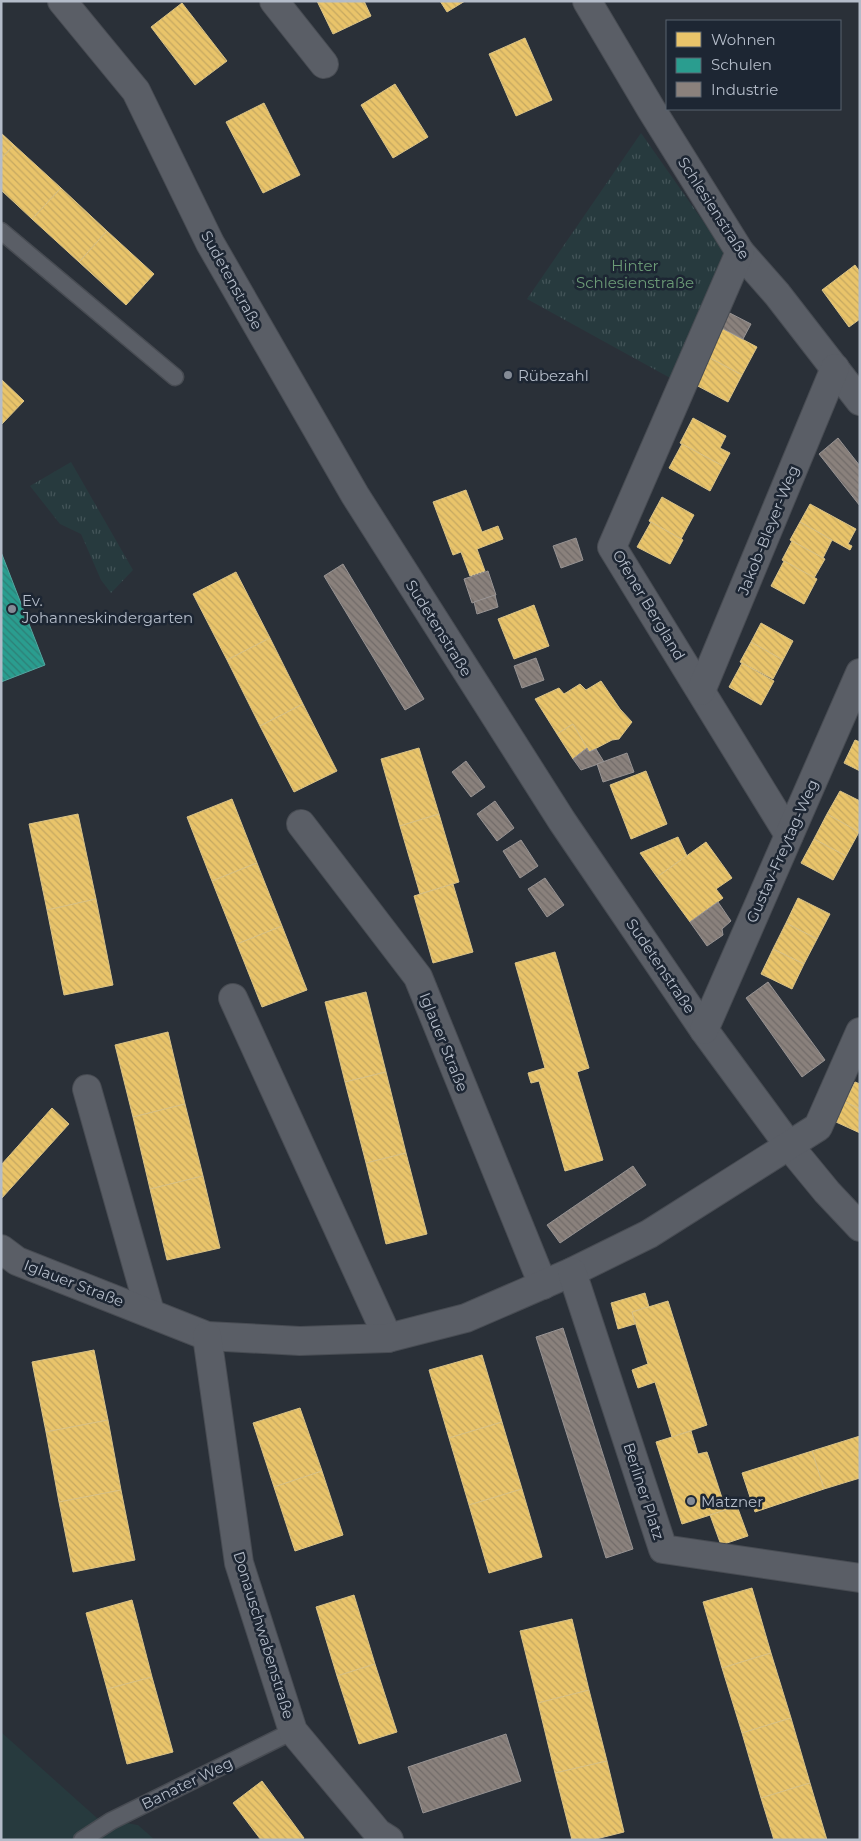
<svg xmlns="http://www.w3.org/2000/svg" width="861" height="1841" font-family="Montserrat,sans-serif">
  <defs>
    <pattern id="park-tufts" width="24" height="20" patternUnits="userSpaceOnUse" patternTransform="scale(1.25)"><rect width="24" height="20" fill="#273a3e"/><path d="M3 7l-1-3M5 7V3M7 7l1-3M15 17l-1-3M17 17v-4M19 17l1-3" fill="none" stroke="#445559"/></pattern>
    <pattern id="homes-back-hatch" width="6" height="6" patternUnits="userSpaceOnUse" patternTransform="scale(1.25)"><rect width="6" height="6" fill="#e9c46a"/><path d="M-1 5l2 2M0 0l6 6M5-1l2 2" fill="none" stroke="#c5a861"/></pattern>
    <pattern id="schools-back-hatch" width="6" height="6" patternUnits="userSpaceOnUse" patternTransform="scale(1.25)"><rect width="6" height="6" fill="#2a9d8f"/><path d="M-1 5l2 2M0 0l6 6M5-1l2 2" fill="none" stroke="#2e7f76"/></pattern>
    <pattern id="industry-back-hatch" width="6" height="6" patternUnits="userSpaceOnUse" patternTransform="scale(1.25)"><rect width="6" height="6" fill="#8a817c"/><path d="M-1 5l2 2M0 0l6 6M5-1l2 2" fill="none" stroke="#716b69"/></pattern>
  </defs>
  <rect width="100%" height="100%" fill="#2a3038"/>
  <polygon fill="#273a3e" points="1,1732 97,1818 138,1825 155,1840 1,1840"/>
  <g fill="url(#park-tufts)">
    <polygon points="641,133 724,251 672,379 527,299"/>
    <polygon points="71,462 133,570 111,593 101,580 81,534 60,524 30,486"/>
  </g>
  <g fill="url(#homes-back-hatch)" stroke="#d9c286">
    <polygon points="317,1 364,1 371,16 333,34"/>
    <polygon points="440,1 465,1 447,12"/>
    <polygon points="182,3 227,61 195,85 151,27"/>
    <polygon points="525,38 552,100 516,116 489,54"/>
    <polygon points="395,84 428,137 393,158 361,105"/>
    <polygon points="264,103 300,175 263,193 226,122"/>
    <polygon points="1,133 14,145 1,159"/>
    <polygon points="14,145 61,188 32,219 1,190 1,159"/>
    <polygon points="61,188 107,231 79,262 32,219"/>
    <polygon points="107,231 154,274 126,305 79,262"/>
    <polygon points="855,265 860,272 860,319 849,327 822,290"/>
    <polygon points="723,329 757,347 742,375 708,357"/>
    <polygon points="708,357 742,375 728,402 694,384"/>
    <polygon points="1,379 24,401 1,425"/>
    <polygon points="693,418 726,436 720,448 730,453 723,466 680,443"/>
    <polygon points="682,444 723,466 710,491 669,468"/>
    <polygon points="466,490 482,532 498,526 503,539 477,549 485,571 470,576 461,552 453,555 433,502"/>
    <polygon points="662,497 694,515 681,539 649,521"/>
    <polygon points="810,504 856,529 848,544 852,546 850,550 800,522"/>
    <polygon points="651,522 683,540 670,564 637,547"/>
    <polygon points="800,522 832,540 823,558 790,540"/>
    <polygon points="792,541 825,559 814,578 782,560"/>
    <polygon points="784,561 817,579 804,604 771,586"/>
    <polygon points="236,572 270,638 227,660 193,594"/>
    <polygon points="534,605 549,646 514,659 498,619"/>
    <polygon points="761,623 793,641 783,660 751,642"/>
    <polygon points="270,638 303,704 260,726 227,660"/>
    <polygon points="751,642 783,660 773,679 740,662"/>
    <polygon points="742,663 774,681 761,705 729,687"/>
    <polygon points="601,681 620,709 632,722 619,739 612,740 589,752 573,724 557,734 535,699 559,688 564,694 580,684 586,690"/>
    <polygon points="303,704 337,771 294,792 260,726"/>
    <polygon points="573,724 587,748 573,759 557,734"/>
    <polygon points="855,740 860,742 860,771 844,763"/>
    <polygon points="419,748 439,814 400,826 381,759"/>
    <polygon points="646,771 667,824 631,839 610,785"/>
    <polygon points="840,791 860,801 859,832 827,814"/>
    <polygon points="232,799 257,863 212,881 187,817"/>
    <polygon points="78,814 96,899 47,910 29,824"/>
    <polygon points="439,814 459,882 420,894 400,826"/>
    <polygon points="827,814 859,832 846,856 814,839"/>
    <polygon points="678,837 687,856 657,877 640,853"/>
    <polygon points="814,839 846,856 833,880 801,863"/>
    <polygon points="706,842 732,878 716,889 723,898 690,922 657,877"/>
    <polygon points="257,863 282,926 237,944 212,881"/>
    <polygon points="453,884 473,952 433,963 414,896"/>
    <polygon points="798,898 830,914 817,939 786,923"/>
    <polygon points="96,899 113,985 64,995 47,910"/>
    <polygon points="786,923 817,939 804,964 773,949"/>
    <polygon points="282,926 307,990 262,1007 237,944"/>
    <polygon points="773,949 804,964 792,989 761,974"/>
    <polygon points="555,952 589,1068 577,1072 603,1160 565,1171 539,1081 531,1083 528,1073 545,1068 515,963"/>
    <polygon points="366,992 386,1072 345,1082 325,1002"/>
    <polygon points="168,1032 185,1104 133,1117 115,1045"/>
    <polygon points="386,1072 406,1153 366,1163 345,1082"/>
    <polygon points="855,1082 860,1084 860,1109 845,1102"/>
    <polygon points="845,1102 860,1109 860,1133 836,1122"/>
    <polygon points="185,1104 203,1176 150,1189 133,1117"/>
    <polygon points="52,1108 69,1124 1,1199 1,1165"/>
    <polygon points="406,1153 427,1234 386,1244 366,1163"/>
    <polygon points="203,1176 220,1248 167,1260 150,1189"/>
    <polygon points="645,1293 649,1307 632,1312 635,1324 618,1329 611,1303"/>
    <polygon points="668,1301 707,1425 672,1437 655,1382 638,1388 632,1370 648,1364 632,1312"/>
    <polygon points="94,1350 108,1420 46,1432 32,1362"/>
    <polygon points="482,1355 502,1422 449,1438 429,1370"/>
    <polygon points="300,1408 322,1471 274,1487 253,1423"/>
    <polygon points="108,1420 121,1490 59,1502 46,1432"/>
    <polygon points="502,1422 522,1489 469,1505 449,1438"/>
    <polygon points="691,1431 698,1454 707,1452 726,1510 682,1524 656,1442"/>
    <polygon points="860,1436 860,1478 824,1489 812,1451"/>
    <polygon points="812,1451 824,1489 755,1512 742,1473"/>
    <polygon points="322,1471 343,1535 295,1551 274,1487"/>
    <polygon points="522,1489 542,1557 489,1573 469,1505"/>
    <polygon points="121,1490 135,1560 73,1572 59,1502"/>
    <polygon points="737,1506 748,1536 721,1545 710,1515"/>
    <polygon points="752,1588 771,1653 722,1668 703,1602"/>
    <polygon points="354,1595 375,1664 337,1676 316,1607"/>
    <polygon points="132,1600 152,1677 107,1689 86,1613"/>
    <polygon points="572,1619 589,1690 538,1703 520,1631"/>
    <polygon points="771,1653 791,1718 742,1733 722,1668"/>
    <polygon points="375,1664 397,1732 359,1744 337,1676"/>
    <polygon points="152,1677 173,1752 127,1764 107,1689"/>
    <polygon points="589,1690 607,1761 555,1773 538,1703"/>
    <polygon points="791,1718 810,1783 761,1798 742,1733"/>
    <polygon points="607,1761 624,1832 592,1840 572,1840 555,1773"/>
    <polygon points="262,1781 304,1838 301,1840 261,1840 233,1803"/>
    <polygon points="810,1783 827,1840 774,1840 761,1798"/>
  </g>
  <polygon fill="url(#schools-back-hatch)" stroke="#53a6a0" points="1,552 45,665 1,682"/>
  <g fill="url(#industry-back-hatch)" stroke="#979393">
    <polygon points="722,309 751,324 743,339 714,324"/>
    <polygon points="838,438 860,466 860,506 819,454"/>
    <polygon points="576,538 583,560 561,568 553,546"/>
    <polygon points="343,564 424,699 405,710 324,576"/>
    <polygon points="488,571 496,595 472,603 464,579"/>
    <polygon points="495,595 498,607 477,614 474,602"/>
    <polygon points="536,658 544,680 522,688 514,666"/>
    <polygon points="587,748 589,752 596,749 604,762 581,770 573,759"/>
    <polygon points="627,753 634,772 603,782 597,764"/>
    <polygon points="466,761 485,787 471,797 452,772"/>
    <polygon points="495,801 514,828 497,841 477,814"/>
    <polygon points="521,840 538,866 520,878 503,851"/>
    <polygon points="545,878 564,905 547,917 528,889"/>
    <polygon points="718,902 731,921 722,929 723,935 707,946 690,922"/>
    <polygon points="768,982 825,1060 802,1077 746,998"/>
    <polygon points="633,1166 646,1185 560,1243 547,1225"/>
    <polygon points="563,1328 633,1549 606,1558 536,1337"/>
    <polygon points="506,1734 521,1781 423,1813 408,1767"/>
  </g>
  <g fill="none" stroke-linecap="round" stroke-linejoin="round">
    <g stroke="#484c53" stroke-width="19">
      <g id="service">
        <polyline points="1,231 175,377"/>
        <polyline points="82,1840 111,1821 293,1731"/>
      </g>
    </g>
    <g stroke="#484c53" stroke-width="30">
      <g id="minor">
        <polyline points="62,1 136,91 210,243 355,495 562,821 704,1030 790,1147 827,1192 860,1227"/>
        <polyline points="274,1 324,64"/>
        <polyline points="587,1 651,109 740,252 777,294 860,401"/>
        <polyline points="740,252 612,547 789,835"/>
        <polyline points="701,691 835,368"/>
        <polyline points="301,824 418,977 543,1285"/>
        <polyline points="233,998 388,1338"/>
        <polyline points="704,1030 860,673"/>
        <polyline points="87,1089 150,1312"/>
        <polyline points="1,1249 17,1261 207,1336 300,1341 388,1338 466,1318 572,1272 649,1234 818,1127 860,1032"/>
        <polyline points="572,1272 663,1549 860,1578"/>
        <polyline points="207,1336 239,1563 293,1731 378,1833 389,1840"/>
      </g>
    </g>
    <use href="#service" stroke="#5a5e66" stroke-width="16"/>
    <use href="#minor" stroke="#5a5e66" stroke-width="28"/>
  </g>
  <g fill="#848b96" stroke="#1d2633" stroke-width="2">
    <circle cx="508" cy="375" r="5"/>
    <circle cx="12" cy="609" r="5"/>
    <circle cx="691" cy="1501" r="5"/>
  </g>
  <g text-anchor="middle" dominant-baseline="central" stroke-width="5" stroke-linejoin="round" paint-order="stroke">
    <g font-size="15" fill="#b4bcc9" stroke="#1d2633">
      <text transform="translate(714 208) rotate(57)">Schlesienstraße</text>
      <text transform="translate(232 280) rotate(61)">Sudetenstraße</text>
      <text transform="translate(768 530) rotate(-68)">Jakob-Bleyer-Weg</text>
      <text transform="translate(649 605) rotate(59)">Ofener Bergland</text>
      <text transform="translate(439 628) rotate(58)">Sudetenstraße</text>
      <text transform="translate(782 851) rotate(-66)">Gustav-Freytag-Weg</text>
      <text transform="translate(661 966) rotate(56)">Sudetenstraße</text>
      <text transform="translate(444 1042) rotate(68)">Iglauer Straße</text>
      <text transform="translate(74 1283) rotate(21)">Iglauer Straße</text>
      <text transform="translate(644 1491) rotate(72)">Berliner Platz</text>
      <text transform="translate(264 1635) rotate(73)">Donauschwabenstraße</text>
      <text transform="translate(187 1783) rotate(-26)">Banater Weg</text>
    </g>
    <g font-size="15" fill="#6b9a76" stroke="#1d2633">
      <text x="635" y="265">Hinter<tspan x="635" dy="17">Schlesienstraße</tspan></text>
    </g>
    <g font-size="15" fill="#b4bcc9" stroke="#1d2633" text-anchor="start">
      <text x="518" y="375">Rübezahl</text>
      <text x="22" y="600">Ev.<tspan x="22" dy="17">Johanneskindergarten</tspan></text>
      <text x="701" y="1501">Matzner</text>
    </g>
  </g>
  <rect width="861" height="1841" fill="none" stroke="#b4bcc9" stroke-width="5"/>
  <rect x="666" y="20" width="175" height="90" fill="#1d2633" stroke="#59626f"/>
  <rect x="676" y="32" width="25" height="15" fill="#e9c46a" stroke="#59626f"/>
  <text x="711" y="45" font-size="15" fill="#b4bcc9">Wohnen</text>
  <rect x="676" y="58" width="25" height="15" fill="#2a9d8f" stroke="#59626f"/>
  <text x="711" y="70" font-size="15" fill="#b4bcc9">Schulen</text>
  <rect x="676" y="82" width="25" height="15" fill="#8a817c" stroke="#59626f"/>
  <text x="711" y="95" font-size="15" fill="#b4bcc9">Industrie</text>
</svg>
